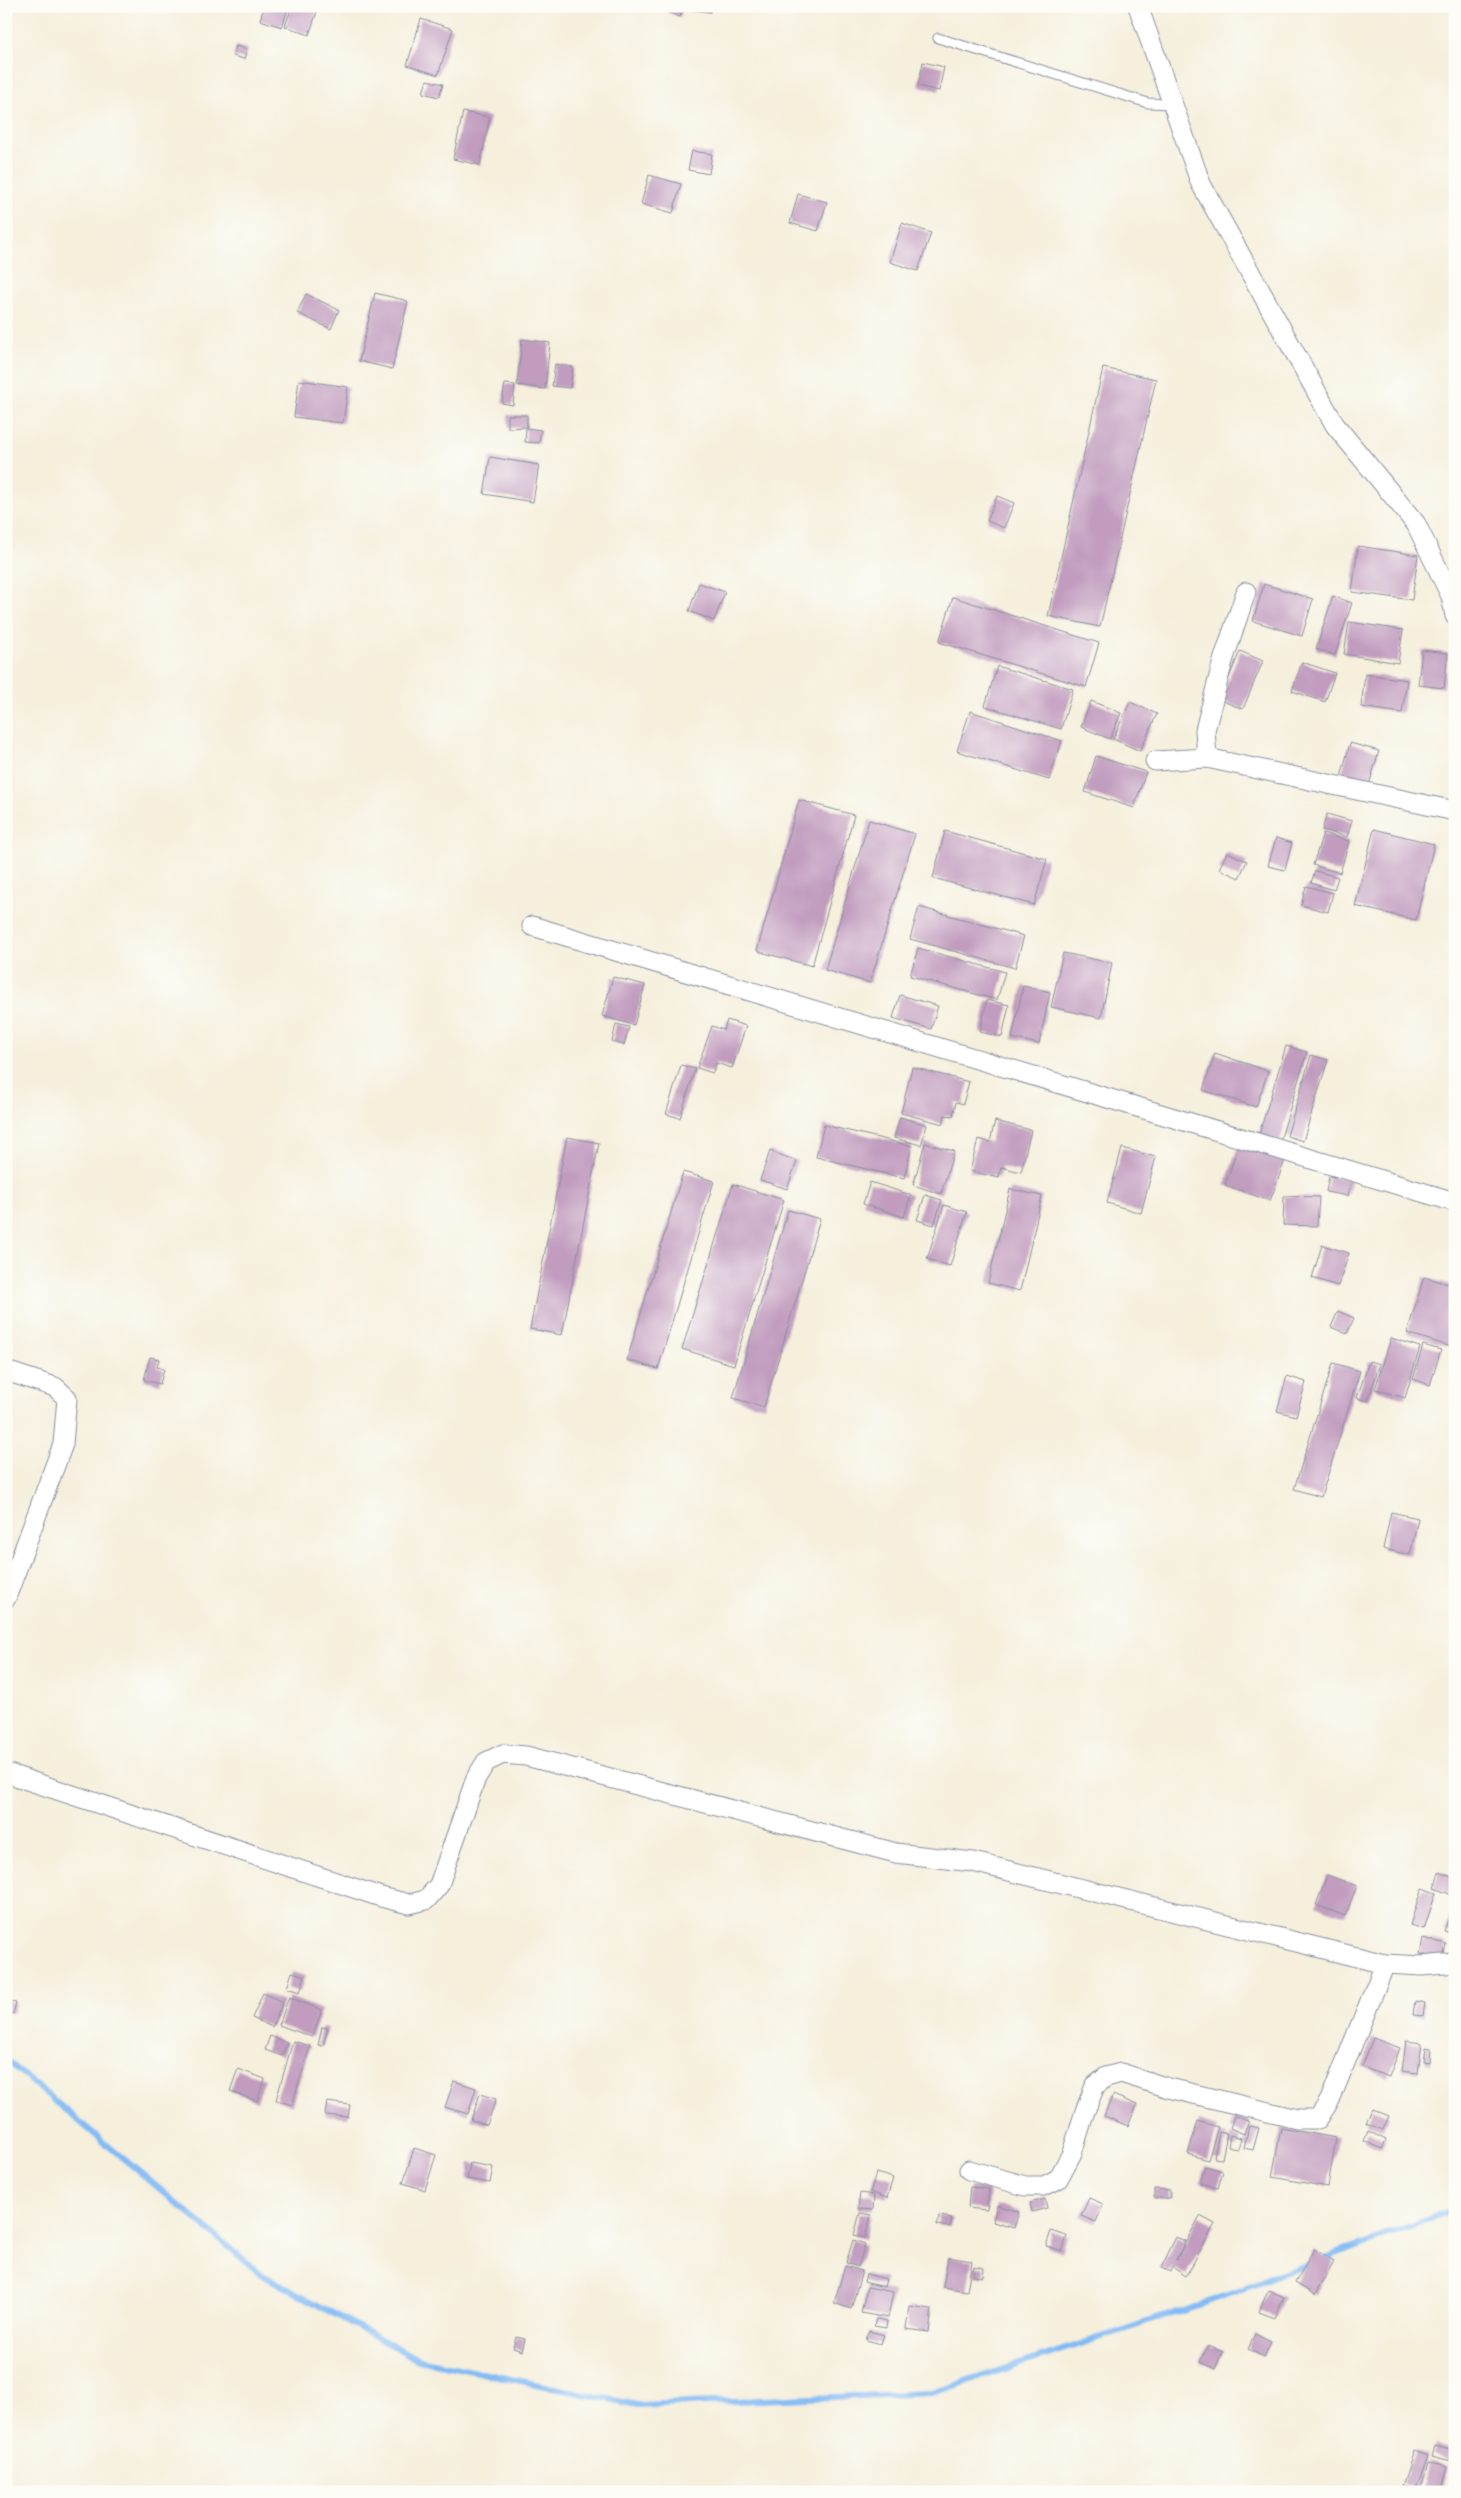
<svg xmlns="http://www.w3.org/2000/svg" width="1461" height="2498" font-family="Cardo,serif">
  <rect width="100%" height="100%" fill="#fdfcf7"/>
  <filter id="ink" filterUnits="userSpaceOnUse"><feTurbulence type="fractalNoise" baseFrequency=".02" numOctaves="2"/><feDisplacementMap in="SourceGraphic" scale="10" xChannelSelector="R" yChannelSelector="G"/><feConvolveMatrix kernelMatrix="1 2 1 2 8 2 1 2 1" color-interpolation-filters="sRGB"/></filter>
  <filter id="wash" filterUnits="userSpaceOnUse"><feTurbulence type="fractalNoise" baseFrequency=".0096" numOctaves="4" result="noise"/><feDisplacementMap in="SourceGraphic" scale="20" xChannelSelector="R" yChannelSelector="G"/><feGaussianBlur stdDeviation="1.12" result="paint"/><feColorMatrix in="noise" values="0 0 0 0 0 0 0 0 0 0 0 0 0 0 0 0 0 1.4 0 .05"/><feComposite in="paint" operator="in"/></filter>
  <g filter="url(#wash)">
    <rect width="100%" height="100%" fill="#f5efdc"/>
    <g fill="none" stroke-linecap="round" stroke-linejoin="round">
      <g stroke="#83bbf4" stroke-width="6">
        <polyline points="6,2060 261,2274 419,2360 637,2405 932,2393 1214,2300 1311,2263"/>
        <polyline points="1320,2260 1455,2209"/>
      </g>
    </g>
    <g id="blocks">
      <g fill="#c19cbf">
        <polygon points="264,6 289,6 282,27 260,20"/>
        <polygon points="292,6 319,6 309,35 285,26"/>
        <polygon points="670,6 684,6 680,17 667,12"/>
        <polygon points="691,6 711,6 710,12 690,10"/>
        <polygon points="421,19 453,29 438,75 407,65"/>
        <polygon points="236,46 247,49 244,59 233,56"/>
        <polygon points="923,62 944,67 939,91 918,86"/>
        <polygon points="427,80 443,84 439,97 423,93"/>
        <polygon points="463,112 490,117 480,165 453,159"/>
        <polygon points="692,151 712,154 709,174 688,170"/>
        <polygon points="649,175 681,184 673,213 641,204"/>
        <polygon points="798,194 827,202 818,231 790,223"/>
        <polygon points="902,223 931,233 918,271 890,262"/>
        <polygon points="375,293 408,301 392,369 359,361"/>
        <polygon points="306,294 339,310 331,329 297,313"/>
        <polygon points="522,339 550,343 545,389 517,385"/>
        <polygon points="555,364 573,367 570,388 552,386"/>
        <polygon points="1103,368 1156,379 1100,627 1048,616"/>
        <polygon points="299,380 348,387 343,423 294,417"/>
        <polygon points="505,384 515,385 513,405 502,403"/>
        <polygon points="508,415 527,415 527,427 508,428"/>
        <polygon points="526,428 541,430 539,443 525,442"/>
        <polygon points="490,457 539,465 533,502 484,494"/>
        <polygon points="997,496 1014,503 1004,528 987,521"/>
        <polygon points="1358,546 1418,555 1412,600 1352,592"/>
        <polygon points="699,583 725,592 714,621 689,611"/>
        <polygon points="1264,584 1313,599 1302,636 1253,621"/>
        <polygon points="1333,596 1352,603 1335,655 1316,649"/>
        <polygon points="953,597 1099,643 1086,687 939,642"/>
        <polygon points="1349,622 1403,630 1398,663 1344,654"/>
        <polygon points="1422,650 1448,653 1444,688 1418,685"/>
        <polygon points="1240,651 1263,661 1243,709 1220,700"/>
        <polygon points="1302,662 1335,673 1325,702 1292,691"/>
        <polygon points="997,666 1073,689 1061,729 985,706"/>
        <polygon points="1365,674 1407,680 1402,713 1361,707"/>
        <polygon points="1091,701 1121,713 1110,739 1081,727"/>
        <polygon points="1130,702 1157,714 1140,751 1113,739"/>
        <polygon points="970,711 1062,741 1049,780 957,751"/>
        <polygon points="1350,743 1379,751 1369,785 1341,777"/>
        <polygon points="1096,756 1146,772 1134,808 1085,792"/>
        <polygon points="799,800 854,815 812,966 757,951"/>
        <polygon points="1327,814 1352,821 1347,837 1322,830"/>
        <polygon points="869,820 915,834 870,983 825,970"/>
        <polygon points="1374,829 1434,844 1416,920 1355,906"/>
        <polygon points="945,831 1047,859 1034,905 933,878"/>
        <polygon points="1323,833 1349,841 1340,873 1313,865"/>
        <polygon points="1276,838 1292,843 1285,870 1268,866"/>
        <polygon points="1227,852 1247,861 1239,878 1219,869"/>
        <polygon points="1315,871 1338,877 1334,890 1311,883"/>
        <polygon points="1306,886 1333,893 1328,912 1301,905"/>
        <polygon points="919,907 1024,936 1015,968 910,939"/>
        <polygon points="918,948 1005,972 997,1000 910,976"/>
        <polygon points="1063,953 1112,963 1101,1018 1051,1007"/>
        <polygon points="613,977 645,985 634,1025 602,1016"/>
        <polygon points="1023,986 1050,992 1039,1044 1012,1038"/>
        <polygon points="900,995 938,1006 931,1029 893,1018"/>
        <polygon points="987,1000 1009,1005 1002,1037 980,1032"/>
        <polygon points="727,1020 746,1026 732,1068 716,1063 713,1073 697,1068 712,1026 724,1030"/>
        <polygon points="616,1024 629,1027 624,1045 612,1042"/>
        <polygon points="1286,1046 1307,1052 1280,1141 1259,1134"/>
        <polygon points="1215,1053 1268,1071 1256,1107 1203,1090"/>
        <polygon points="1311,1055 1328,1060 1303,1141 1287,1136"/>
        <polygon points="681,1065 695,1069 680,1118 666,1114"/>
        <polygon points="912,1067 969,1082 963,1104 956,1102 953,1116 945,1115 943,1124 901,1113"/>
        <polygon points="900,1117 927,1125 921,1145 894,1138"/>
        <polygon points="995,1121 1031,1130 1021,1172 1001,1167 999,1178 970,1171 978,1139 990,1142"/>
        <polygon points="824,1125 912,1146 904,1178 816,1157"/>
        <polygon points="567,1137 599,1143 562,1335 530,1329"/>
        <polygon points="925,1143 954,1151 941,1194 913,1185"/>
        <polygon points="1239,1144 1285,1160 1270,1201 1225,1185"/>
        <polygon points="1122,1148 1156,1157 1141,1213 1107,1203"/>
        <polygon points="770,1151 797,1161 787,1189 760,1180"/>
        <polygon points="683,1172 714,1181 658,1369 627,1360"/>
        <polygon points="1329,1176 1351,1180 1348,1196 1326,1192"/>
        <polygon points="870,1182 911,1195 904,1217 863,1204"/>
        <polygon points="733,1184 784,1200 734,1365 682,1349"/>
        <polygon points="1010,1189 1042,1196 1020,1291 988,1283"/>
        <polygon points="925,1195 942,1200 934,1225 917,1220"/>
        <polygon points="1284,1196 1319,1197 1317,1226 1283,1225"/>
        <polygon points="944,1205 967,1212 950,1266 927,1259"/>
        <polygon points="788,1210 820,1219 764,1407 733,1398"/>
        <polygon points="1322,1245 1349,1253 1338,1286 1312,1278"/>
        <polygon points="1424,1277 1455,1286 1455,1348 1407,1333"/>
        <polygon points="1338,1311 1354,1318 1347,1334 1331,1327"/>
        <polygon points="1391,1338 1420,1347 1405,1398 1375,1389"/>
        <polygon points="1423,1345 1441,1350 1430,1385 1413,1379"/>
        <polygon points="150,1357 159,1359 157,1367 164,1369 160,1384 144,1380"/>
        <polygon points="1369,1361 1380,1364 1368,1401 1357,1398"/>
        <polygon points="1333,1363 1360,1371 1321,1497 1294,1489"/>
        <polygon points="1287,1376 1306,1382 1296,1416 1277,1411"/>
        <polygon points="1391,1512 1418,1518 1410,1555 1383,1549"/>
        <polygon points="1439,1872 1455,1878 1452,1895 1434,1888"/>
        <polygon points="1327,1875 1357,1886 1345,1916 1316,1905"/>
        <polygon points="1422,1888 1436,1893 1424,1929 1410,1925"/>
        <polygon points="1455,1900 1455,1934 1444,1931"/>
        <polygon points="1423,1938 1446,1944 1443,1959 1420,1954"/>
        <polygon points="292,1972 305,1976 300,1992 287,1988"/>
        <polygon points="263,1993 283,2002 272,2027 252,2018"/>
        <polygon points="289,1997 322,2010 312,2037 279,2025"/>
        <polygon points="6,2001 16,2003 13,2014 6,2012"/>
        <polygon points="1415,2001 1425,2003 1423,2016 1413,2015"/>
        <polygon points="322,2027 328,2028 323,2046 318,2045"/>
        <polygon points="270,2036 287,2043 282,2056 265,2050"/>
        <polygon points="1373,2038 1400,2048 1389,2077 1362,2067"/>
        <polygon points="293,2041 310,2046 292,2105 276,2100"/>
        <polygon points="1406,2041 1422,2043 1418,2073 1402,2071"/>
        <polygon points="1426,2047 1431,2048 1430,2063 1424,2062"/>
        <polygon points="238,2069 265,2079 257,2101 230,2091"/>
        <polygon points="454,2081 476,2088 468,2114 445,2107"/>
        <polygon points="480,2094 496,2099 487,2125 471,2120"/>
        <polygon points="1113,2095 1137,2105 1128,2126 1104,2116"/>
        <polygon points="327,2102 350,2105 348,2117 325,2115"/>
        <polygon points="1372,2109 1389,2116 1383,2130 1366,2123"/>
        <polygon points="1234,2116 1249,2121 1244,2134 1230,2128"/>
        <polygon points="1198,2121 1218,2127 1208,2160 1188,2154"/>
        <polygon points="1249,2126 1259,2128 1253,2150 1244,2148"/>
        <polygon points="1281,2128 1336,2138 1328,2187 1272,2177"/>
        <polygon points="1368,2131 1386,2140 1382,2149 1364,2141"/>
        <polygon points="1219,2132 1227,2134 1222,2159 1214,2158"/>
        <polygon points="1230,2135 1241,2138 1238,2149 1228,2147"/>
        <polygon points="414,2148 436,2155 425,2190 403,2183"/>
        <polygon points="470,2163 493,2167 490,2183 467,2179"/>
        <polygon points="1205,2166 1223,2171 1218,2188 1200,2183"/>
        <polygon points="876,2173 893,2178 887,2198 870,2192"/>
        <polygon points="970,2187 989,2189 987,2210 968,2208"/>
        <polygon points="1154,2189 1170,2190 1170,2198 1154,2198"/>
        <polygon points="860,2193 874,2195 873,2210 858,2209"/>
        <polygon points="1089,2198 1103,2204 1096,2222 1081,2216"/>
        <polygon points="1045,2199 1047,2208 1032,2212 1030,2203"/>
        <polygon points="997,2205 1019,2212 1014,2228 993,2222"/>
        <polygon points="860,2213 871,2215 865,2238 854,2235"/>
        <polygon points="939,2216 952,2218 950,2227 937,2225"/>
        <polygon points="1200,2216 1215,2224 1186,2276 1172,2267 1170,2272 1161,2268 1176,2237 1185,2241 1176,2260"/>
        <polygon points="1051,2231 1067,2236 1062,2252 1046,2246"/>
        <polygon points="853,2240 865,2244 858,2267 846,2263"/>
        <polygon points="1314,2249 1334,2261 1315,2295 1295,2283"/>
        <polygon points="948,2257 972,2261 967,2291 943,2287"/>
        <polygon points="845,2266 862,2271 851,2309 834,2303"/>
        <polygon points="974,2266 984,2268 983,2277 973,2276"/>
        <polygon points="866,2274 886,2279 884,2287 864,2282"/>
        <polygon points="867,2287 893,2292 888,2318 861,2313"/>
        <polygon points="1268,2290 1284,2297 1275,2318 1259,2312"/>
        <polygon points="909,2306 932,2309 929,2332 906,2329"/>
        <polygon points="876,2319 887,2321 886,2328 874,2326"/>
        <polygon points="869,2331 884,2335 881,2344 866,2340"/>
        <polygon points="1255,2334 1271,2342 1264,2357 1248,2349"/>
        <polygon points="516,2337 525,2339 522,2351 513,2348"/>
        <polygon points="1208,2345 1223,2351 1215,2369 1200,2362"/>
        <polygon points="1435,2445 1454,2450 1451,2461 1432,2456"/>
        <polygon points="1415,2450 1428,2455 1416,2489 1403,2485"/>
        <polygon points="1428,2462 1448,2467 1442,2492 1421,2490"/>
      </g>
    </g>
  </g>
  <g filter="url(#ink)">
    <use href="#blocks" fill-opacity="0" stroke="#888f9d" stroke-width="1"/>
    <g fill="none" stroke-linecap="round" stroke-linejoin="round">
      <g stroke="#888f9d" stroke-width="11">
        <polyline id="service" points="938,38 1148,103 1173,104"/>
      </g>
      <g stroke="#888f9d" stroke-width="21">
        <g id="minor">
          <polyline points="1138,6 1201,184 1335,425 1416,524 1451,596 1455,616"/>
          <polyline points="1207,758 1205,730 1223,661 1246,592"/>
          <polyline points="1155,761 1207,758 1455,811"/>
          <polyline points="532,926 1455,1202"/>
          <polyline points="6,1371 55,1387 67,1398 63,1444 6,1598"/>
          <polyline points="6,1773 381,1897 409,1904 426,1900 439,1885 476,1778 486,1762 503,1754 526,1756 896,1853 973,1862 1385,1964 1422,1966 1455,1963"/>
          <polyline points="969,2170 1025,2186 1044,2186 1058,2179 1072,2153 1085,2111 1095,2086 1106,2077 1121,2073 1165,2087 1297,2119 1318,2119 1330,2100 1385,1964"/>
        </g>
      </g>
      <use href="#service" stroke="#fff" stroke-width="9"/>
      <use href="#minor" stroke="#fff" stroke-width="19"/>
    </g>
  </g>
  <rect width="1461" height="2498" fill="none" stroke="#fdfcf7" stroke-width="25"/>
</svg>
